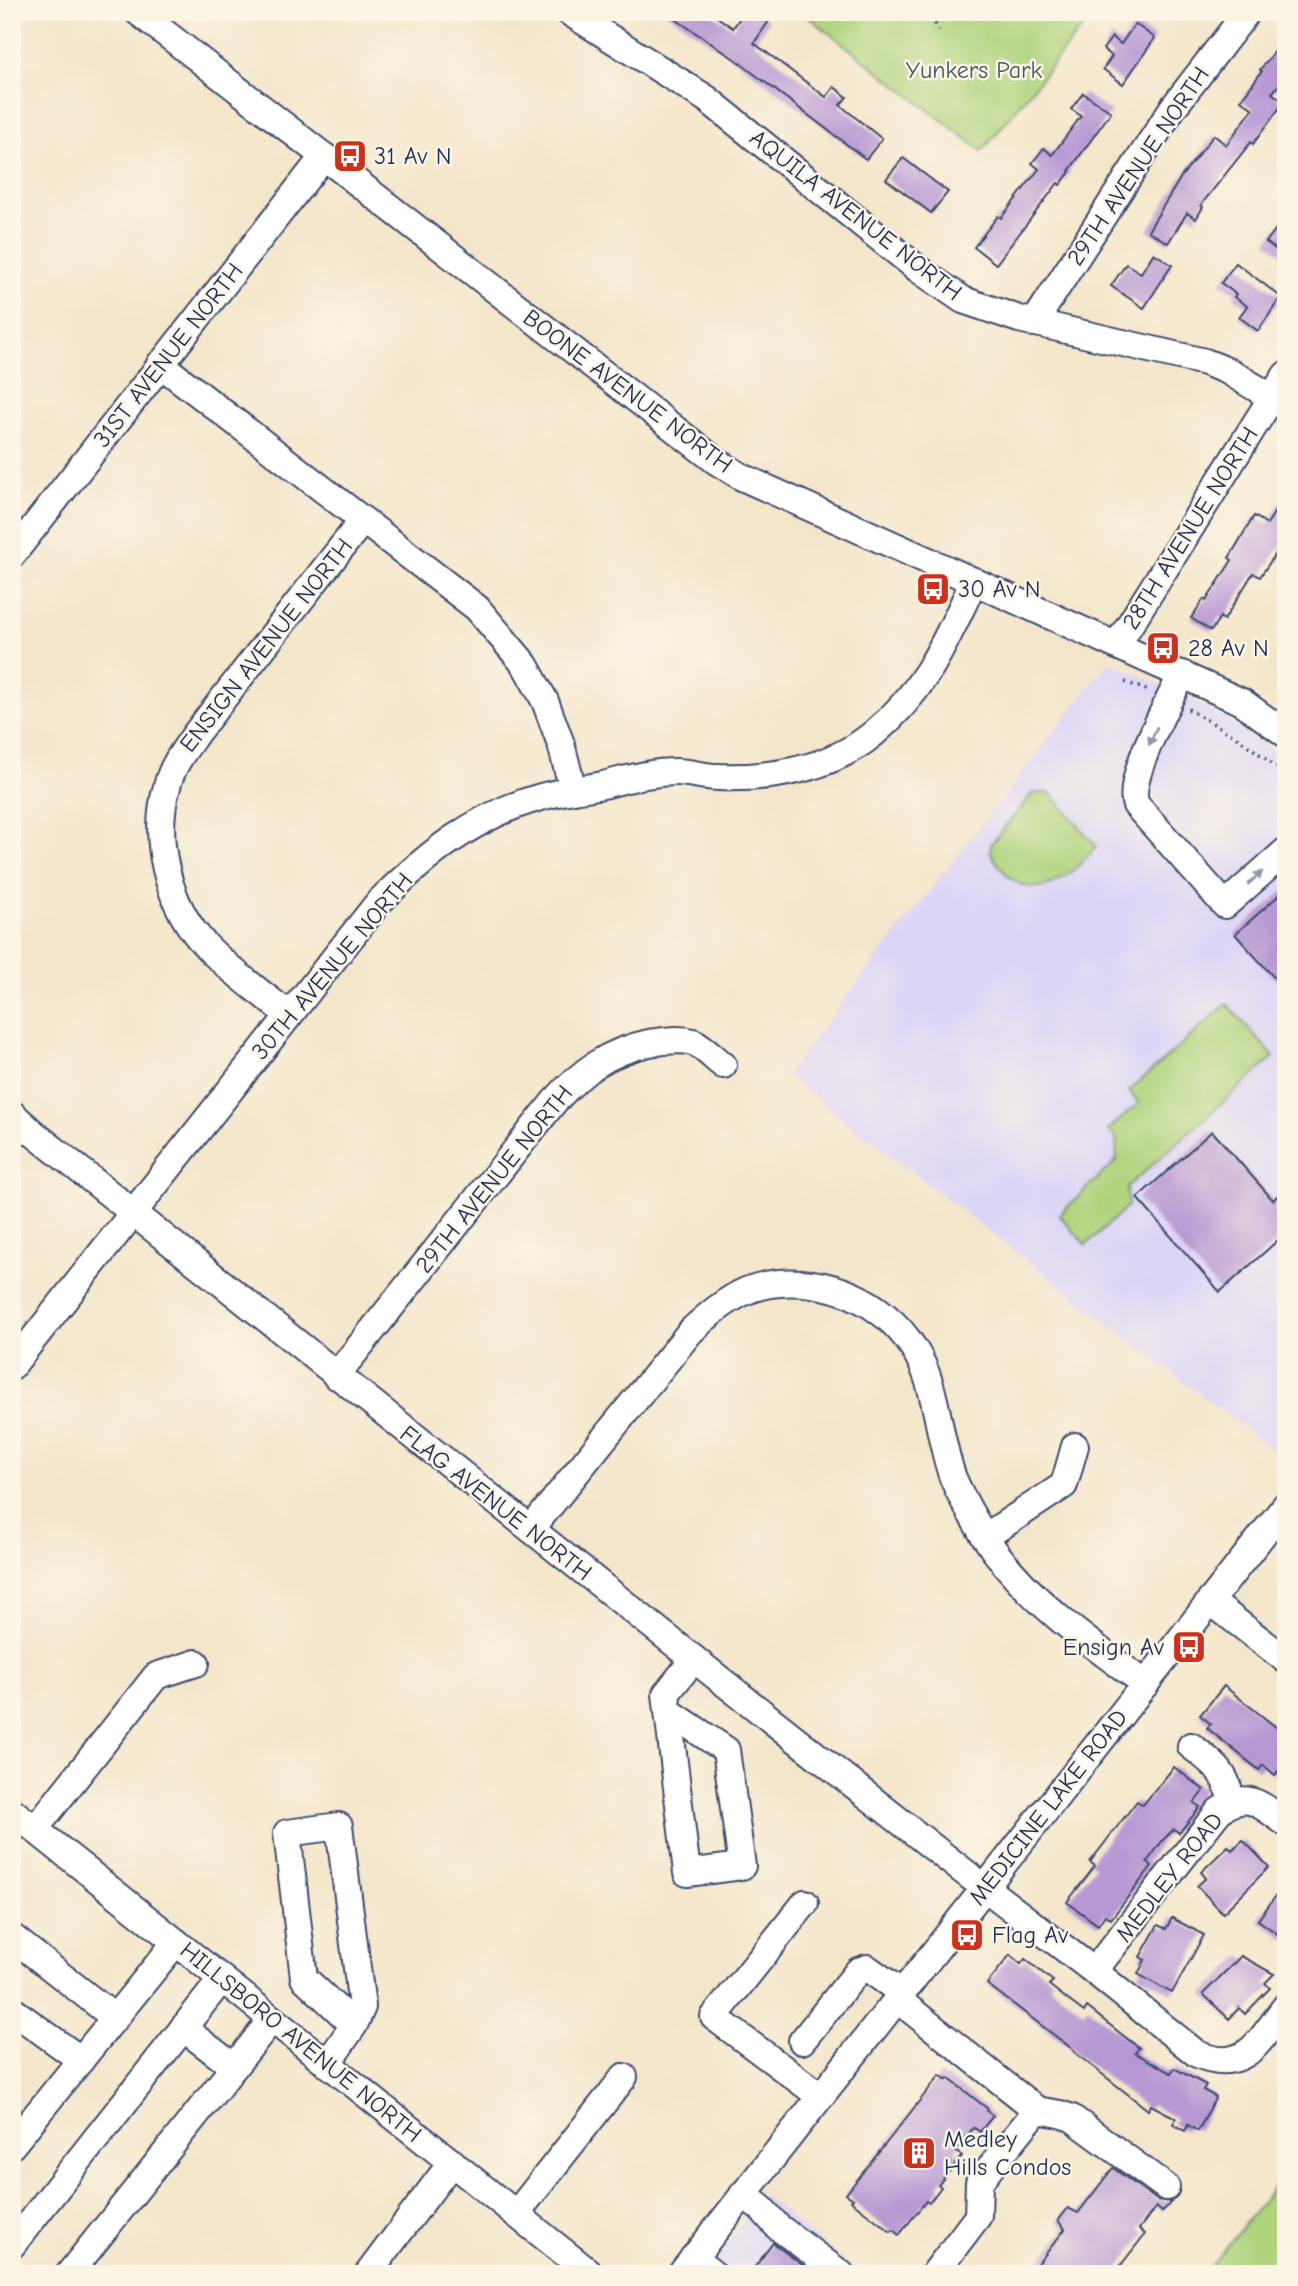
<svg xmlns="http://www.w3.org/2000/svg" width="1298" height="2286" font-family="'Comic Neue',sans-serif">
  <rect width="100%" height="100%" fill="#fcf5e5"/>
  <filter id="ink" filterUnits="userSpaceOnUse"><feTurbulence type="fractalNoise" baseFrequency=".0143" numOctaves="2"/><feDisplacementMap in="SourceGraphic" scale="14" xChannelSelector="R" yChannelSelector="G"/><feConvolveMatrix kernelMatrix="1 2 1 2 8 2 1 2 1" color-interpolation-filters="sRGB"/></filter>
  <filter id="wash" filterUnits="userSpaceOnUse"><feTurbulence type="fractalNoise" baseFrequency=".00686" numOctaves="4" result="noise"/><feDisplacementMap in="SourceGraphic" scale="28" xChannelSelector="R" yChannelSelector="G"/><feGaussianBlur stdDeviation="1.57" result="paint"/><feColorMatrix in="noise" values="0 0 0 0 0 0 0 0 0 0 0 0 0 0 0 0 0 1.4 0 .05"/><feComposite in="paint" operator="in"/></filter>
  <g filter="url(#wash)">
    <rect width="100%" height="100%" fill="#f4e6cb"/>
    <g fill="#ddd5f6">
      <polygon points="1109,661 1216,712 1247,730 1286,761 1286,1461 786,1075"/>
      <polygon points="763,2195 858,2274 703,2274"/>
    </g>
    <g fill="#aed37c" stroke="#64816d" stroke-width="2">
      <polygon points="802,12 1095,12 982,151"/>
      <path d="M1033,793h17l46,53c-33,42 -75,64 -106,5l2,-8z"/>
      <polygon points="1227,1004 1274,1057 1127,1187 1128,1206 1086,1245 1059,1215 1117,1160 1116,1138 1108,1130 1139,1103 1129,1091"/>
      <polygon points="1286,2172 1286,2274 1205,2274"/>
    </g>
    <g id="blocks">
      <g fill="#b898d4">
        <polygon points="665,12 710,12 733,28 744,12 757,12 769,21 754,43 826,97 834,87 847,97 840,105 882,139 866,159 736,60"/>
        <polygon points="1135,24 1155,38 1123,84 1103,69 1112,56 1103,49 1112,37 1121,44"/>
        <polygon points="1286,38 1286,77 1272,93 1284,102 1253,144 1251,142 1201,205 1203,207 1196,219 1187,213 1168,243 1148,231 1181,177 1214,135 1226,145 1253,109 1241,100 1262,71 1260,70"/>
        <polygon points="1083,93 1111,112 1069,171 1070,172 1060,185 1058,183 996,264 974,247 998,216 1001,218 1039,169 1032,163 1044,148 1052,155 1081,116 1071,109"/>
        <polygon points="903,158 948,192 931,213 886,179"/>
        <polygon points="1286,216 1286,257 1266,242"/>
        <polygon points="1154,253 1172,265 1144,308 1111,286 1126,264 1141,273"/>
        <polygon points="1236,263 1281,297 1258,331 1239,317 1247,306 1234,297 1236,294 1221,283"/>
        <polygon points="1286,494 1286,538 1260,577 1253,573 1224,620 1220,617 1211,631 1191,618 1204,599 1206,601 1232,560 1229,558 1254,516 1267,524"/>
        <polygon points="1286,889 1286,991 1235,934"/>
        <polygon points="1212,1131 1273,1200 1286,1188 1286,1233 1220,1292 1137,1198"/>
        <polygon points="1224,1686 1286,1735 1286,1761 1275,1775 1263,1765 1259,1770 1207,1728 1211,1724 1200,1715"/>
        <polygon points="1174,1767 1204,1790 1194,1803 1200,1807 1179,1833 1174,1829 1163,1840 1147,1862 1152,1866 1111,1919 1105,1915 1098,1925 1067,1902 1095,1866 1090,1862 1137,1801 1143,1805"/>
        <polygon points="1243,1840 1269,1867 1223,1913 1197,1886 1206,1878 1201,1872 1228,1846 1232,1850"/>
        <polygon points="1286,1882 1286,1940 1258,1920"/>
        <polygon points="1172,1918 1204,1935 1172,1993 1138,1974 1145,1960 1140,1957 1158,1925 1166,1929"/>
        <polygon points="1010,1955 1021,1964 1025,1959 1053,1981 1049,1985 1072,2003 1084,2012 1087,2007 1139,2048 1135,2053 1171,2073 1174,2068 1206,2085 1203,2090 1216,2097 1198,2131 1188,2125 1185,2131 1173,2124 1176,2118 1151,2105 1148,2110 1074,2052 1075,2051 987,1984"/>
        <polygon points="1241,1956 1274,1974 1265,1983 1270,1988 1245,2014 1239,2008 1229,2019 1203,1994"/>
        <polygon points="940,2075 947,2080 948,2078 988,2109 987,2111 993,2116 980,2132 974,2127 955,2151 962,2156 938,2185 941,2187 929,2203 926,2201 899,2235 893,2230 891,2232 851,2201 853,2199 846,2194"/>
        <polygon points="1113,2168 1157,2200 1171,2202 1162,2212 1156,2207 1139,2229 1145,2234 1114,2274 1030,2274 1065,2229 1058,2221 1068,2208 1078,2213"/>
        <polygon points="773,2243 814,2274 761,2274 754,2268"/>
      </g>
    </g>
  </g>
  <g filter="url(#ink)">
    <use href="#blocks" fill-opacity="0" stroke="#3c4a6e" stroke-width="2"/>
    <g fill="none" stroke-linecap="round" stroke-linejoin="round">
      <g stroke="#3c4a6e" stroke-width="30">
        <g id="minor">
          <polyline points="138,12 716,461 742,477 1242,702 1286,734"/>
          <polyline points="569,12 707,99 918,269 963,300 1019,319 1205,362 1228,371 1286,406"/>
          <polyline points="1034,323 1172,109 1247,12"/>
          <polyline points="160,364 477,608 525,665 545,701 561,744 573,790"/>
          <polyline points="12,555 324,156"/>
          <polyline points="1117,645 1286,375"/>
          <path d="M1182,674c-13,27 -57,106 -46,131l89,100 61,-54"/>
          <path d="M289,1015c-28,-22 -57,-43 -82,-68 -40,-41 -56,-110 -39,-164 5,-19 18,-35 29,-51l166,-212"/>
          <path d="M12,1114l20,18 662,527 269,212 131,100 103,83c49,21 62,-14 89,-48"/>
          <path d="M12,1366l366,-463c47,-47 97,-88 163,-106 20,-6 41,-8 62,-12 25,-6 47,-13 73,-13 14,0 28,5 42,5 53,2 113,-8 155,-43 54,-45 72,-92 101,-153"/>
          <path d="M336,1376l218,-274c28,-31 53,-50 95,-59 14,-2 30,-5 44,-1 10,4 22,17 30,23"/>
          <path d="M531,1529l159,-197c39,-37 67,-55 122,-48 57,8 102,46 118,101 9,30 12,63 23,93 8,19 19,38 30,56 39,62 104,108 163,150"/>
          <polyline points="985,1537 1064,1485 1075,1446"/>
          <polyline points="1210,1601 1286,1660"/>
          <polyline points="668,1711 726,1750 742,1866 687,1873 668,1711 666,1694 694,1659"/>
          <path d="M1191,1746c22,17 37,27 40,56"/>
          <polyline points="12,1811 591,2274"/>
          <polyline points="35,1829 156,1676 196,1663"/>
          <polyline points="805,1903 714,2017 820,2096"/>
          <polyline points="12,1937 115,2018"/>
          <path d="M1094,1971l125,-160c28,-22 42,-6 67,12"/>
          <polyline points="897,1999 1037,2110 979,2182 978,2216 934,2274"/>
          <polyline points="12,2010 81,2060"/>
          <polyline points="183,2028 234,2067 272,2019"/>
          <polyline points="802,2041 858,1971 867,1968 902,1993"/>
          <polyline points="327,2064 354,2025 362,2007 339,1826 287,1833 304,1978 354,2025"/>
          <polyline points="1037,2110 1060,2114 1072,2118 1166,2187"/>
          <polyline points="12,2145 176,1942"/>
          <polyline points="743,2194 761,2208 778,2227 841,2274"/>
          <polyline points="516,2214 624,2077"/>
          <polyline points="12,2245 222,1979"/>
          <polyline points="693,2258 713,2274"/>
          <polyline points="69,2274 234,2067"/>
          <polyline points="368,2274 452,2162"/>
          <polyline points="681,2274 1286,1505"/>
        </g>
      </g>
      <g stroke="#3c4a6e" stroke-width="3.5" stroke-dasharray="2 5" stroke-linecap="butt">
        <polyline points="927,12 939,30"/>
        <polyline points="1125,682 1149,691"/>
        <polyline points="1188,709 1238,738 1286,774"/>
      </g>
      <use href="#minor" stroke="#fff" stroke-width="26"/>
    </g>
    <defs><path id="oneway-solid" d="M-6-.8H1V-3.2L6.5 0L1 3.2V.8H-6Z" transform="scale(1.75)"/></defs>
    <g fill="#8d97ae">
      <use href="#oneway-solid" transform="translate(1153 736) rotate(114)"/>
      <use href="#oneway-solid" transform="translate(1255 878) rotate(-41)"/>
    </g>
  </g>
  <defs>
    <g id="bus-square" transform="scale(1.75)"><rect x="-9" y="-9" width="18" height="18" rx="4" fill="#c8321e" stroke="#fcf5e5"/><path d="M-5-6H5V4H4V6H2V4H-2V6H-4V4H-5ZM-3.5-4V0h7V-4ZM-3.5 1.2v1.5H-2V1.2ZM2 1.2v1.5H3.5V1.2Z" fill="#fff"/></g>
    <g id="building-square" transform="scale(1.75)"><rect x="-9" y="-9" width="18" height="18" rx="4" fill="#c8321e" stroke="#fcf5e5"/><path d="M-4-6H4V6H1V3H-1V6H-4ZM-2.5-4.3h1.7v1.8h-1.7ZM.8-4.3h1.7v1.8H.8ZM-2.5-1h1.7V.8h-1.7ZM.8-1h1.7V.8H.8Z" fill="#fff"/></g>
  </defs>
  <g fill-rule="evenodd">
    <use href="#bus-square" x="350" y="156"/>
    <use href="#bus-square" x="933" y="589"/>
    <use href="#bus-square" x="1163" y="648"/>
    <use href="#bus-square" x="1189" y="1647"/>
    <use href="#bus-square" x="967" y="1935"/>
    <use href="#building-square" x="919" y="2153"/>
  </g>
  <g text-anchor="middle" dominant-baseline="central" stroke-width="5" stroke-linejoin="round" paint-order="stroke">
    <g font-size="24" fill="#405866" stroke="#fcf5e5">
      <text x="974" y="70">Yunkers Park</text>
    </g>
    <g font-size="24" fill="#1b2f5e" stroke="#fcf5e5" text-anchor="start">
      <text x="374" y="156">31 Av N</text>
      <text x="958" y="589">30 Av N</text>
      <text x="1188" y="648">28 Av N</text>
      <text x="1164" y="1647" text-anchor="end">Ensign Av</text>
      <text x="992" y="1935">Flag Av</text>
      <text x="944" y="2139">Medley<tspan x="944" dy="28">Hills Condos</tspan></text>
    </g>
    <g font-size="24" fill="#1b2f5e" stroke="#fcf5e5">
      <text transform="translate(1138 166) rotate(-56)">29TH AVENUE NORTH</text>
      <text transform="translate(856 215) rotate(38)">AQUILA AVENUE NORTH</text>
      <text transform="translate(168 355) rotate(-52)">31ST AVENUE NORTH</text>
      <text transform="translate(628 391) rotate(37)">BOONE AVENUE NORTH</text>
      <text transform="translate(1190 528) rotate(-58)">28TH AVENUE NORTH</text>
      <text transform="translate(266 645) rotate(-52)">ENSIGN AVENUE NORTH</text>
      <text transform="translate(332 966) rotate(-50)">30TH AVENUE NORTH</text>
      <text transform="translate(494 1179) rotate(-51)">29TH AVENUE NORTH</text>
      <text transform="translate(496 1503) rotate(38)">FLAG AVENUE NORTH</text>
      <text transform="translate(1048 1807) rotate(-52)">MEDICINE LAKE ROAD</text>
      <text transform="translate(1169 1877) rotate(-52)">MEDLEY ROAD</text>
      <text transform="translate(301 2042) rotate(39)">HILLSBORO AVENUE NORTH</text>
    </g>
  </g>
  <rect width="1298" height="2286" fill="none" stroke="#fcf5e5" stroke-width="42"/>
</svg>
